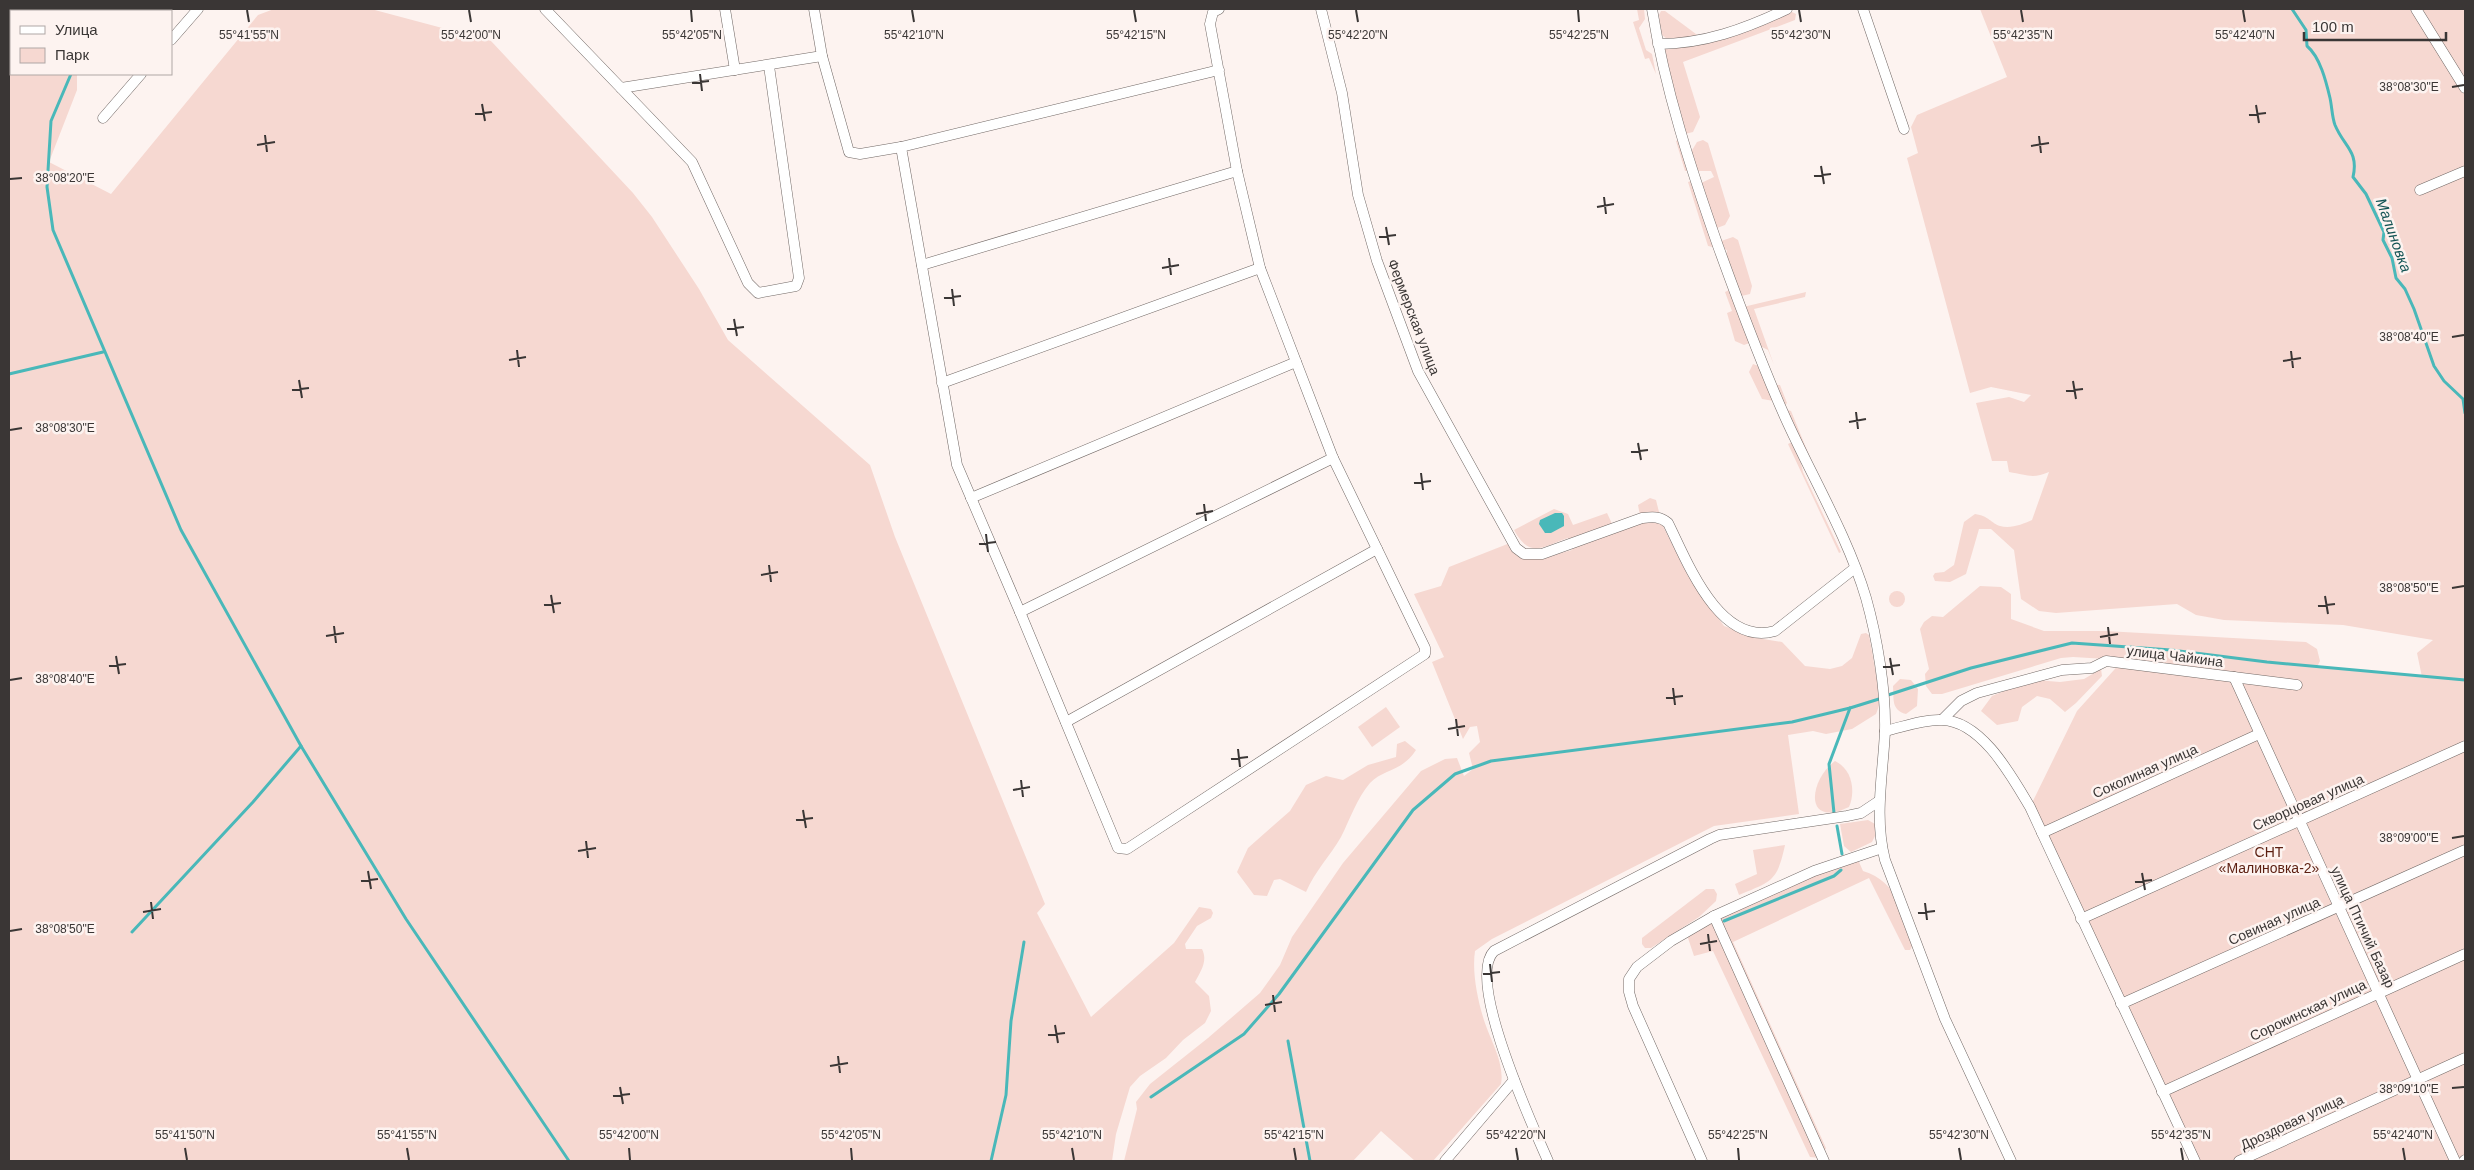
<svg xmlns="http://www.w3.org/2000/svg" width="2474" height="1170" font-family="Helvetica,sans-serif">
  <rect width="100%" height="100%" fill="#fdf3f0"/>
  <g fill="#f6d8d1">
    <path d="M9,9h104l-2,2h-100v63h66v16l-28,72 62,32 147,-179 16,-6h97l120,32 142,152 19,24 47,72 29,51 142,125 25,72 150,367 -8,9 54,104 83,-74 25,-36 12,2 2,4 -2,5 -14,8 -12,18 1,5h16c6,12 -1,22 -7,33l14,14 2,15 -6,12 -22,17 -17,18 -26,18 -10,11 -14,47 -4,27h-1103z"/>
    <polygon points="1637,9 1644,9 1645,19 1639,28 1646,50 1652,54 1656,74 1649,58 1645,59 1633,22 1639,20"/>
    <path d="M1980,9h485v1152h-270l-165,-354 47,-96 46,-51 -50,-3 -12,1 -119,36h-10l-6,-8 -1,-12 4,-5 -9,-40 4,-7 8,-6 11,1 37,-31 21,1 10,7v25l33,12h61l201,11 11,7 3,12 -3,6 105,10 -5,-24 16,-13 -90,-15 -119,-5 -28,-5 -19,-11 -121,9 -17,-2 -18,-12 -7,-49 -23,-21h-12l-13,45 -16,8 -15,-1 -2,-5 2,-3 9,-1 10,-7 10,-43 11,-8c14,2 16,9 25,12 11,3 23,-2 32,-6l17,-48c-16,7 -22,3 -40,0l-2,-11h-15l-16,-58 33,-6 15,5 7,-7 -40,-8 -21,6 -63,-235 11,-5 -7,-26 6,-12 90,-38z"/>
    <polygon points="1661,11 1665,11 1700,37 1667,39 1661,34 1659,15"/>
    <polygon points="1790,11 1796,14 1795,20 1683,62 1700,117 1693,132 1685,134 1664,51 1667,47"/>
    <polygon points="1679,140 1691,152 1697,142 1703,140 1708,143 1730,216 1725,225 1717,228 1714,233 1721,241 1733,237 1738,240 1752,286 1750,294 1737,297 1743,307 1806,292 1805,297 1754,309 1774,365 1768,350 1752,342 1744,345 1735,341 1727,313 1732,311 1725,292 1736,287 1726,257 1727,250 1708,246 1688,182 1694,180 1701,183 1714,177 1711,171 1685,171 1676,141"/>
    <polygon points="1753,364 1761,367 1768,384 1780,385 1787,403 1783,408 1774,401 1762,399 1749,372"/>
    <polygon points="1788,410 1791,411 1811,460 1800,459 1803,472 1841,552 1839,553 1788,444 1792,442"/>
    <path d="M1650,498l6,2 6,24 26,52 36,50 33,12 25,4 23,24 25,3 12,-3 10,-8 9,-24 5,-1 3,2 9,50 1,21 -3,8 -24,15 -26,5 -13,-3 -25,4 11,79 -85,12 -222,113 -17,12c-3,20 2,46 8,66 6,21 22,45 18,67l-68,77h-18l-34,-30 -28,30h-229l13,-52 -1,-7 14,-18 58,-46 52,-45 20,-28 12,-28 51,-74 78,-92 24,-12 12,-1 7,18 9,-7 -4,-16 11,-11 -3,-16 -7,1 -7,12 -31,-77 12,-5 -30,-63 27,-8 8,-19 61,-24 33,15 29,-8 -4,-12c-26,9 -38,21 -54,-8l40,-21 14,5 5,11 34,-12 8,17 26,-9 -3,-16z"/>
    <circle cx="1897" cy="599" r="8"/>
    <polygon points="2101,669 2102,676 2076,703 2065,712 2050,699 2037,696 2022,707 2018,721 1997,725 1981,711 1992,696 2019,685 2036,680 2060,682 2084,679"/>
    <path d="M1900,679l11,1 7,9 -1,17 -11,8c-15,-4 -12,-15 -13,-28z"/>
    <polygon points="1386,707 1400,727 1372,747 1358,727"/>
    <path d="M1405,741l11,9c-14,22 -33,19 -46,33 -13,15 -20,36 -29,54 -11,19 -26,34 -35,55l-26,-13 -6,1 -7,16 -13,-1 -17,-23 11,-24 42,-37 16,-26 20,-9 17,4 25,-15 28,-8 1,-13z"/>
    <path d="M1835,761c17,8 21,30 14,46 -46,22 -40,-27 -14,-46z"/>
    <polygon points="1868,820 1875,824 1875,836 1872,842 1851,852 1844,846 1840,824"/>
    <path d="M1785,845c-8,37 -13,36 -46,50l-4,-11 22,-10 -4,-24z"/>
    <path d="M1856,860l3,2 4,9c36,11 38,42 50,74l-3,5h-5l-36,-72 -136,64 93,206 -5,10 -11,-1 -97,-206 -19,5 -7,-21c52,-32 111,-53 169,-75z"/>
    <polygon points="1706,889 1714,889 1717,894 1716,901 1699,917 1651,948 1645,948 1642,944 1642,938"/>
  </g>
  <polygon fill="#49b8b9" points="1555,513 1562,513 1564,516 1564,526 1551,533 1545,533 1539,524 1540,520"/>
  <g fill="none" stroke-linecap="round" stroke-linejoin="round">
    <g stroke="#49b8b9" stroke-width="3">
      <path d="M2292,9l14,21 1,16c13,11 19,35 23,52 2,9 2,19 5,27 9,22 24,26 18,52l13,17 18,38 -1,8 9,18 4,20 9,11 9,20 20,57 10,15 19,18 2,14"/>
      <polyline points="125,11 128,9"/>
      <polyline points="71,74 51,121 47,187 53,230 181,530 301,746 406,919 569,1161"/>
      <polyline points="9,374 103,352"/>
      <polyline points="1888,695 1971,668 2072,643 2171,650 2267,662 2465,680"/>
      <polyline points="1834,813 1829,764 1850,708 1879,699"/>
      <polyline points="1837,826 1842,854"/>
      <polyline points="1724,921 1834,876 1841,870"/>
      <polyline points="132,932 253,802 301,746"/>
      <polyline points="1288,1041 1310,1161"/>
      <polyline points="1151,1097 1244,1034 1279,994 1413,810 1455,774 1491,761 1792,722 1850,708"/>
      <polyline points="991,1161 1006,1095 1011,1021 1024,942"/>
    </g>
    <g stroke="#716865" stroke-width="11">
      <g id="minor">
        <polyline points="545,9 692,162 748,283 758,293 796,286 799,278 769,66"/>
        <polyline points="725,9 735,70"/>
        <polyline points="814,9 822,56 849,152 860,154 901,147"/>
        <path d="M1321,9l21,84 16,102 19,66 41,110 98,177 8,6h18l100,-36c10,-1 18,-2 26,5 19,38 51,124 107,108l80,-63"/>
        <path d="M1652,9c13,81 39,160 66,237 21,58 42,115 67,171 26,58 63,120 81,181 11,39 20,92 19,133 -2,43 -11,86 0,129l60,159 66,142"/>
        <polyline points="1863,9 1904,129"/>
        <polyline points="2416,9 2465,88"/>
        <polyline points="171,40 198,9"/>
        <path d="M1658,44c46,0 87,-15 129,-35"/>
        <polyline points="1219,70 901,147 957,465 1020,612 1118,848 1127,849 1425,654 1425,648 1333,458 1260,268 1237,171 1210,24 1213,12 1219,9"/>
        <polyline points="621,88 822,56"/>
        <polyline points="103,118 141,74"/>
        <polyline points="2420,190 2465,171"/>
        <polyline points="922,265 1237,171"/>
        <polyline points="942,383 1260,268"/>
        <polyline points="971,498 1296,362"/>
        <polyline points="1020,612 1333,458"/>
        <polyline points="2234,677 2455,1161"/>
        <polyline points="1943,719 1961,701 1977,693 2062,670 2092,668 2106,661 2297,685"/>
        <polyline points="1066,722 1377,549"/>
        <path d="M1885,731c18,-4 38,-12 57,-11 40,1 70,57 88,87l165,354"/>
        <polyline points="2042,833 2259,734"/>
        <polyline points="1714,916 1824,1161"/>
        <polyline points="2081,919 2465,746"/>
        <polyline points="2121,1004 2465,850"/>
        <polyline points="2162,1092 2465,954"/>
        <polyline points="1445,1161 1514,1080"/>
        <path d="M1548,1161c-15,-35 -83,-181 -54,-210l216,-112 9,-4 128,-19 14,-3 18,-12"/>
        <polyline points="1702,1161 1633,1006 1629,992 1629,979 1637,967 1671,941 1714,916 1814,871 1882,848"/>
        <polyline points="2239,1161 2465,1058"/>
        <polyline points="2464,1161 2465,1160"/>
      </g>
    </g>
    <use href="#minor" stroke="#fff" stroke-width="10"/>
  </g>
  <path fill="none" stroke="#3a3635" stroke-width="2" d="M247,10l2,12M469,10l2,12M691,10l1,12M912,10l2,12M1134,10l2,12M1356,10l2,12M1578,10l1,12M1799,10l2,12M2021,10l2,12M2243,10l2,12M700,74l2,17M692,83l17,-2M2452,87l12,-2M482,104l3,17M2256,105l3,18M475,114l17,-2M2249,115l17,-2M265,135l2,17M2039,136l2,17M257,145l18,-3M2031,146l18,-3M1821,166l3,18M1814,176l17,-2M10,179l12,-1M1604,197l2,17M1597,207l17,-3M1386,227l3,18M1379,237l17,-2M1169,258l2,17M1162,268l17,-3M952,289l2,17M944,298l17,-2M734,319l3,17M727,329l17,-2M2452,337l12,-2M517,350l2,17M2291,351l2,17M509,360l17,-3M2283,361l18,-3M299,380l3,18M2073,381l3,18M292,390l17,-2M2066,391l17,-2M1856,412l2,17M1849,422l17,-3M10,430l12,-2M1638,443l3,17M1631,452l17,-2M1421,473l2,17M1414,483l17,-2M1204,504l2,17M1196,514l17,-3M986,534l2,18M979,544l17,-2M769,565l2,17M761,575l17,-3M2452,588l12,-2M551,595l3,18M2325,596l3,18M544,605l17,-2M2318,606l17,-2M334,626l2,17M2108,627l2,17M326,636l18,-3M2100,637l18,-3M116,656l3,18M1890,658l3,17M109,666l17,-2M1883,667l17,-2M10,680l12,-2M1673,688l2,17M1666,698l17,-2M1456,719l2,17M1448,729l17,-3M1238,749l2,18M1231,759l17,-2M1021,780l2,17M1013,790l17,-3M803,810l3,18M796,820l17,-2M2452,838l12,-2M586,841l2,17M578,851l18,-3M368,871l3,18M2142,873l3,17M361,881l17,-2M2135,882l17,-2M151,902l2,17M1925,903l2,17M143,912l18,-3M1918,913l17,-2M10,931l12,-2M1708,934l2,17M1700,944l17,-3M1490,964l2,18M1483,974l17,-2M1273,995l2,17M1265,1005l17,-3M1055,1025l3,18M1048,1035l17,-2M838,1056l2,17M830,1066l18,-3M620,1087l3,17M2452,1088l12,-1M613,1096l17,-2M185,1148l2,12M407,1148l2,12M629,1148l1,12M851,1148l1,12M1072,1148l2,12M1294,1148l2,12M1516,1148l2,12M1738,1148l1,12M1959,1148l2,12M2181,1148l2,12M2403,1148l2,12"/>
  <g text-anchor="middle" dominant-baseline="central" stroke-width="5" stroke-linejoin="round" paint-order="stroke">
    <g font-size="14" fill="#3a3635" stroke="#fdf3f0">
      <text transform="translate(1414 317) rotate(69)">Фермерская улица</text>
      <text transform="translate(2175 656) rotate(7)">улица Чайкина</text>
      <text transform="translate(2145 771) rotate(-24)">Соколиная улица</text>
      <text transform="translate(2308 802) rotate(-24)">Скворцовая улица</text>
      <text transform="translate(2274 921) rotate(-24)">Совиная улица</text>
      <text transform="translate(2363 927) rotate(65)">улица Птичий Базар</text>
      <text transform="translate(2308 1010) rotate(-25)">Сорокинская улица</text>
      <text transform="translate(2292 1122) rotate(-25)">Дроздовая улица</text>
    </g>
    <g font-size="14" fill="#5c1f11" stroke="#fdf3f0">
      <text x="2269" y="852">СНТ<tspan x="2269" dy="16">«Малиновка-2»</tspan></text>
    </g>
    <g font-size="15" font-style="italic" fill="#145454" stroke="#fdf3f0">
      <text transform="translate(2394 235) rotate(70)">Малиновка</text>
    </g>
  </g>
  <g font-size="12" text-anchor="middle" fill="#3a3635" stroke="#fdf3f0" stroke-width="5" stroke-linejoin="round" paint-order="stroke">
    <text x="249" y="39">55°41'55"N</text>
    <text x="471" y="39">55°42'00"N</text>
    <text x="692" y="39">55°42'05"N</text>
    <text x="914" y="39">55°42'10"N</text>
    <text x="1136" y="39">55°42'15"N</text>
    <text x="1358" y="39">55°42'20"N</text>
    <text x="1579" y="39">55°42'25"N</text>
    <text x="1801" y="39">55°42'30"N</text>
    <text x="2023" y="39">55°42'35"N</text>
    <text x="2245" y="39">55°42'40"N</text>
    <text x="2409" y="91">38°08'30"E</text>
    <text x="65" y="182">38°08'20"E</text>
    <text x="2409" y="341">38°08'40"E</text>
    <text x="65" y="432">38°08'30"E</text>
    <text x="2409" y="592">38°08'50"E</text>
    <text x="65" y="683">38°08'40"E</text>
    <text x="2409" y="842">38°09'00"E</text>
    <text x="65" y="933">38°08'50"E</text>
    <text x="2409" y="1093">38°09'10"E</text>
    <text x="185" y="1139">55°41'50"N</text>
    <text x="407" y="1139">55°41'55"N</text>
    <text x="629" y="1139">55°42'00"N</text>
    <text x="851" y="1139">55°42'05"N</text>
    <text x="1072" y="1139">55°42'10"N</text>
    <text x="1294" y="1139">55°42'15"N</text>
    <text x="1516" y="1139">55°42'20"N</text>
    <text x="1738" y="1139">55°42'25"N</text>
    <text x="1959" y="1139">55°42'30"N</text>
    <text x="2181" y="1139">55°42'35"N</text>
    <text x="2403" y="1139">55°42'40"N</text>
  </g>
  <rect width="2474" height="1170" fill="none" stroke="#3a3635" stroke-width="20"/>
  <rect x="10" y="10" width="162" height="65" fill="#fdf3f0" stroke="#afa7a5"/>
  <rect x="20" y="26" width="25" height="8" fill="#ffffff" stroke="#afa7a5"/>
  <text x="55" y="35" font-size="15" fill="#3a3635">Улица</text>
  <rect x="20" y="48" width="25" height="15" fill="#f6d8d1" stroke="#afa7a5"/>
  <text x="55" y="60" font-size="15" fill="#3a3635">Парк</text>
  <path d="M2304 32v8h142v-8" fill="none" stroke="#3a3635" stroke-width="2.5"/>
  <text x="2312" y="32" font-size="15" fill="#3a3635" stroke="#fdf3f0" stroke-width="4" paint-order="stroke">100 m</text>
</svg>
